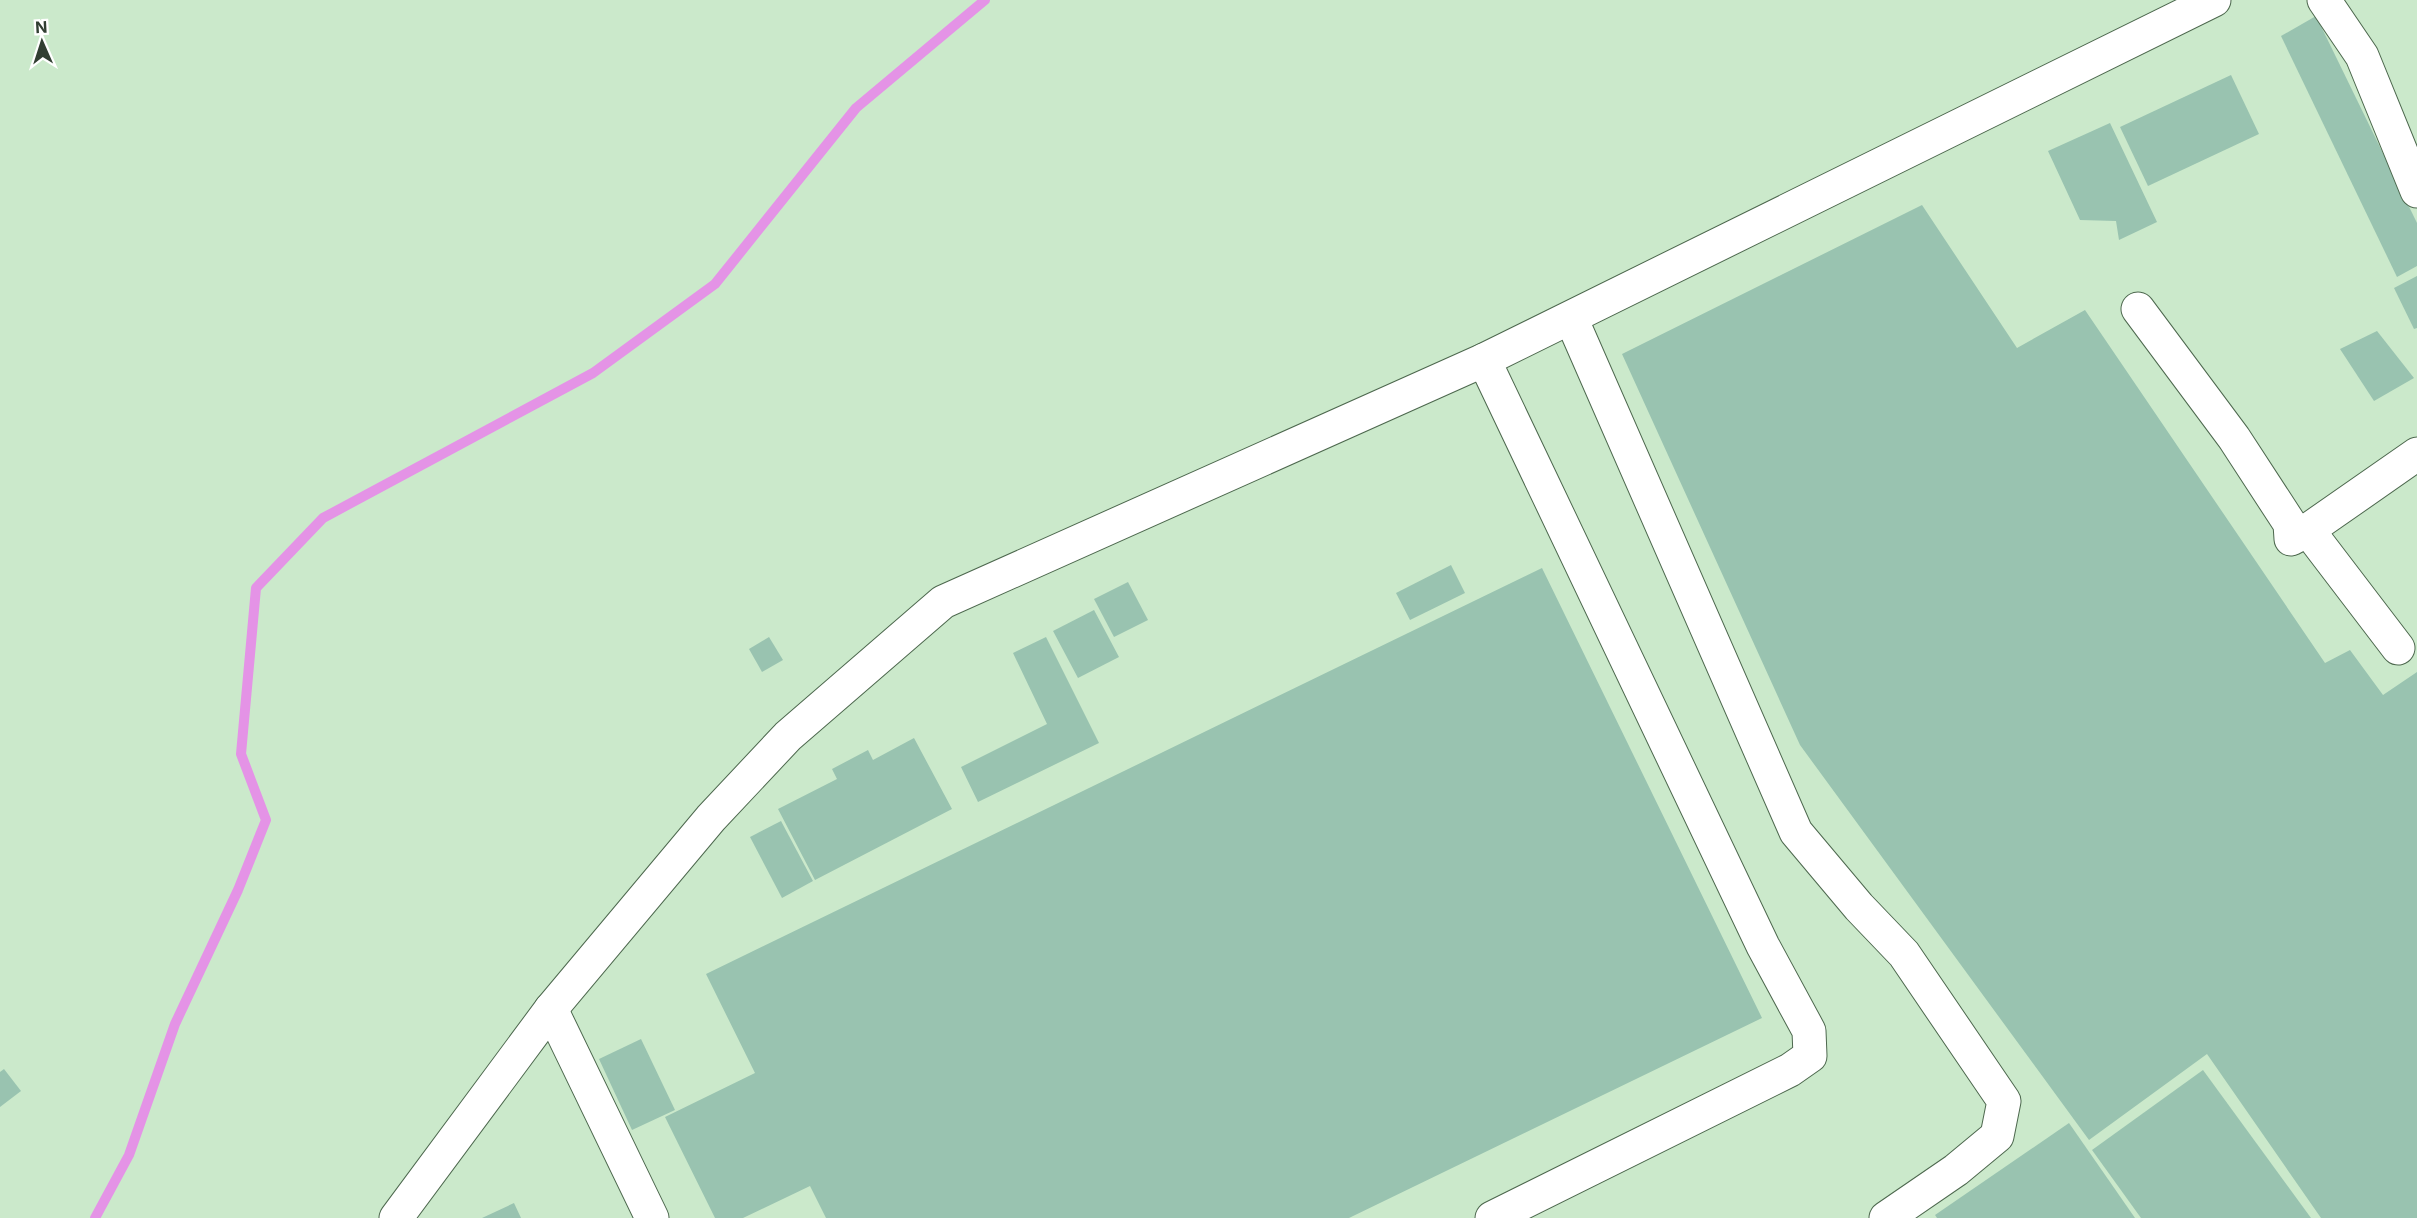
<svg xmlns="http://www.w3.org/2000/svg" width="2417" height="1218" font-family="Inter,sans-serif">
  <rect width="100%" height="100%" fill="#cbe9cb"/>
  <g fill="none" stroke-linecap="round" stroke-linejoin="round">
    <polyline stroke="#e493e6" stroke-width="10" points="95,1218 129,1155 175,1024 238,890 266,820 241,754 256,588 323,518 593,373 715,284 856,108 985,0"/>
  </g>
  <g fill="#99c3b0">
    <polygon points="2316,16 2417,223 2417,266 2397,277 2281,36"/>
    <polygon points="2231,75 2259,134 2148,186 2120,127"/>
    <polygon points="2110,123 2157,222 2119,240 2116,221 2080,220 2048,151"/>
    <polygon points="1922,205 2017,348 2085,310 2325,663 2350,650 2383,695 2417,672 2417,1218 2321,1218 2207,1054 2089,1140 1800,745 1622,354"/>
    <polygon points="2417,276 2417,328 2414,329 2394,288"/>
    <polygon points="2377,331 2414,378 2374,401 2340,349"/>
    <polygon points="1451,565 1465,593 1410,620 1396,593"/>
    <polygon points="1542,568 1762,1018 1349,1218 826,1218 810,1186 743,1218 715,1218 665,1117 755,1073 706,974"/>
    <polygon points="1128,582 1148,620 1114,637 1094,599"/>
    <polygon points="1094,610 1119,657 1078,678 1053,631"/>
    <polygon points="769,637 783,660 762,672 749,649"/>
    <polygon points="1046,637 1099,743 978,802 961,767 1047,724 1013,653"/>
    <polygon points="914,738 952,809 815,880 778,809 837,779 832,769 868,750 873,760"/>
    <polygon points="781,821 813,881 782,898 750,837"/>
    <polygon points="641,1039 675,1110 632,1130 599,1059"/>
    <polygon points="4,1069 21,1091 0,1107 0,1072"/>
    <polygon points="2203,1070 2311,1218 2141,1218 2092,1150"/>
    <polygon points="2069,1123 2135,1218 1937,1218 1935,1215"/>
    <polygon points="514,1203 521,1218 482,1218"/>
  </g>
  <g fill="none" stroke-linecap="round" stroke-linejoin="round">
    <g stroke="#4d684e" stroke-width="35">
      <g id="minor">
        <polyline points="2324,0 2362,56 2417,191"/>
        <polyline points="2138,309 2234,438 2290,524 2291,539 2308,530 2417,454"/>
        <polyline points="1571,318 1796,832 1859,907 1904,954 2004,1101 1997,1136 1956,1170 1886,1218"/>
        <polyline points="1484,360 1763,946 1809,1031 1810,1056 1790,1070 1492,1218"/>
        <polyline points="2308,530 2398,648"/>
        <polyline points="551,1009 652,1218"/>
        <polyline points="396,1218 551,1009 711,818 788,736 943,602 1484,360 2214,0"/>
      </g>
    </g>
    <use href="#minor" stroke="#fff" stroke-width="33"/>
  </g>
  <g transform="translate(42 42) rotate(357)" stroke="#ffffff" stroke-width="4.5" paint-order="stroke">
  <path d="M0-4.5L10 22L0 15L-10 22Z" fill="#313e32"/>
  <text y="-9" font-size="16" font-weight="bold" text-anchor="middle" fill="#313e32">N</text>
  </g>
</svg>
